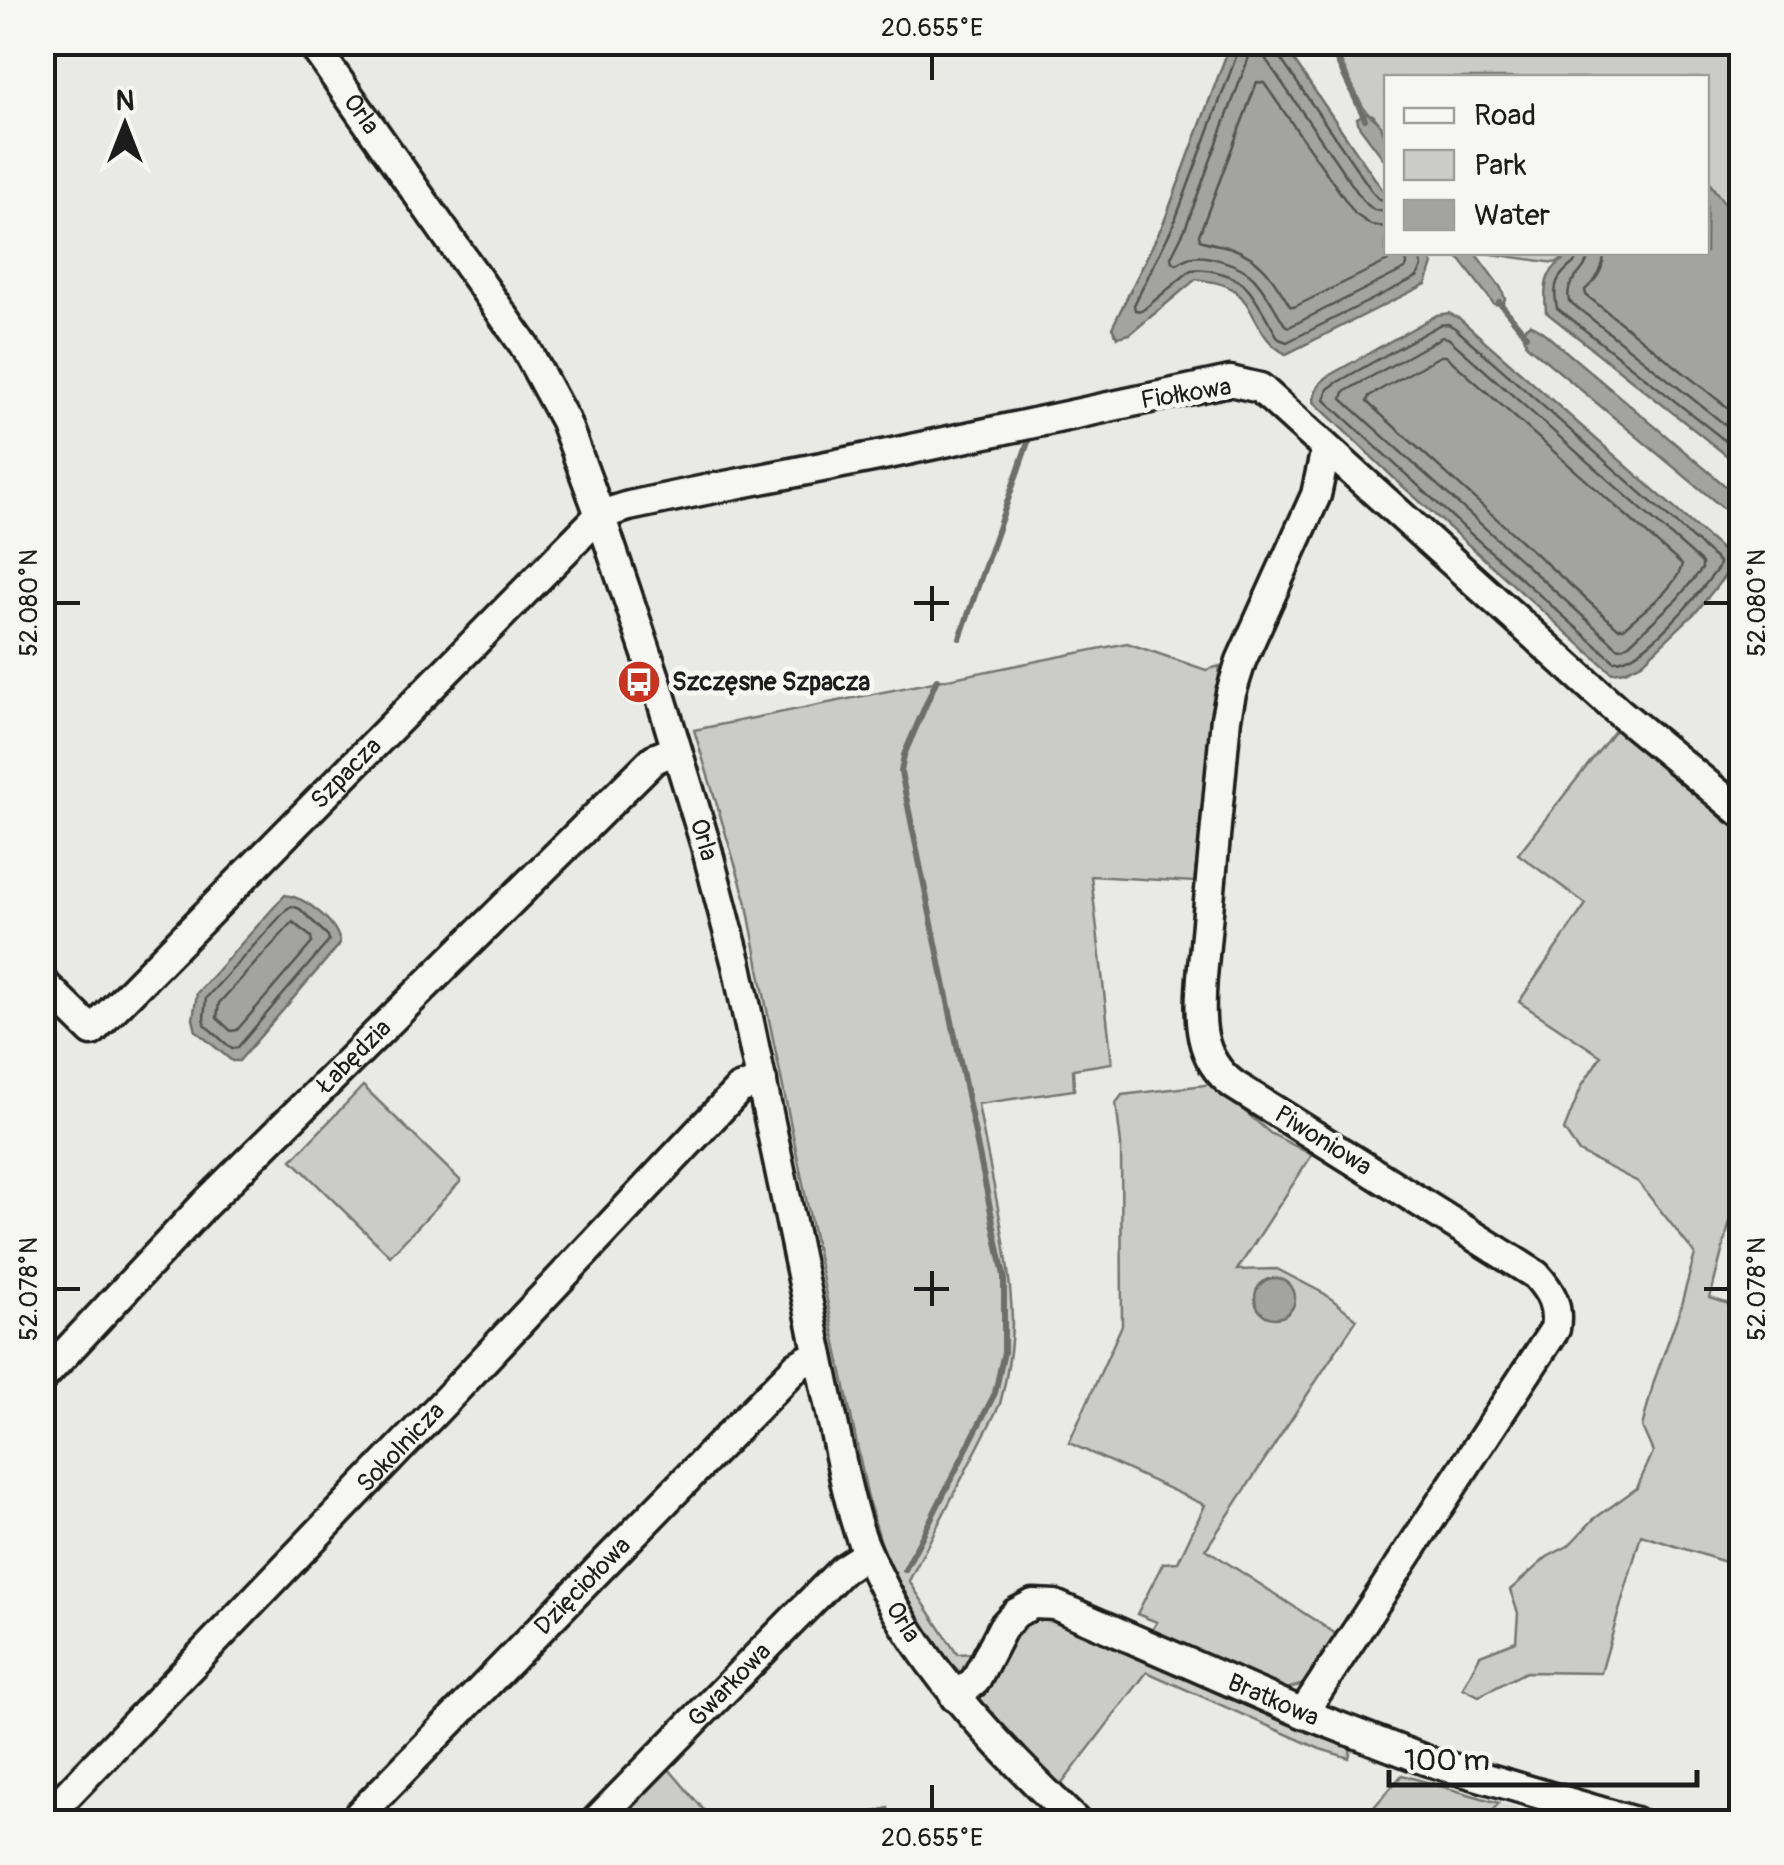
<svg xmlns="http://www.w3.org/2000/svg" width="1784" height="1865" font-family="Pangolin,sans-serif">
  <rect width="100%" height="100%" fill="#e9e9e5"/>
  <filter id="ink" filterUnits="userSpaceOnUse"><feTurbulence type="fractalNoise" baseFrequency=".01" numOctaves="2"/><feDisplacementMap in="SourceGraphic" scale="20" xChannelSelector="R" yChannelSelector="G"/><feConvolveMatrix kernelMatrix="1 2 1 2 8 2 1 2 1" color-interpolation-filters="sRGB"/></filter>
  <g filter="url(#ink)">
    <polygon fill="#dadad6" points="1499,1803 1560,1822 1482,1822"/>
    <g fill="#cbcbc7" stroke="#747472" stroke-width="2.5">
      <polygon points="1332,43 1741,43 1741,226 1707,180 1706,78 1386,78 1386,133 1373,115 1367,113 1362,105"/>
      <polygon points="1485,253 1573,253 1555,263"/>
      <path d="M1127,643l79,27 14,-4 -26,216 -103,-6 21,187 -39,6 1,21 -96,14c12,69 32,146 34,215 0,29 -5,58 -12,85l-91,177 48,73 20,-1 -11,25 -35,-34 -47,-92 -15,-49 -103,-498 -20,-105 -52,-170z"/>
      <polygon points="1620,724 1726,822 1741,830 1741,1179 1710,1298 1741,1308 1741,1567 1641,1535 1601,1673 1526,1672 1479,1696 1463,1688 1480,1655 1516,1641 1518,1613 1510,1590 1547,1557 1568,1546 1594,1519 1637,1488 1653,1452 1642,1427 1654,1381 1679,1312 1695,1254 1638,1182 1579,1152 1564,1130 1582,1085 1601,1056 1519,1002 1586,904 1518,854"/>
      <polygon points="1213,1084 1270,1133 1312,1155 1237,1270 1277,1269 1325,1294 1357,1319 1206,1549 1336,1634 1304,1684 1279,1691 1149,1635 1157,1622 1137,1614 1163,1563 1178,1562 1205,1505 1069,1443 1122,1325 1121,1144 1116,1103 1122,1095"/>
      <polygon points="363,1086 461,1181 390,1256 292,1160"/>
      <polygon points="1034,1610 1352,1743 1349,1758 1320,1749 1147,1672 1058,1789 1006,1739 975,1697 1013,1626"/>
      <polygon points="663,1762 714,1822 606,1822"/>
      <polygon points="1402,1775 1499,1803 1482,1822 1361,1822"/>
      <polygon points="888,1808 890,1822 840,1822 843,1820"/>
    </g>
    <g fill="#a3a3a1" stroke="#6d6d6c" stroke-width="2.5">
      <path d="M1231,42l51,1 104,152v57l39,1 8,11 -7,20 -140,70c-29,-14 -30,-47 -51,-63 -10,-8 -26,-10 -39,-12l-66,55 -13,3 -5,-9 52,-106z"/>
      <path d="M1367,113c20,12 20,28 19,49l-27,-36 -2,-8z"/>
      <path d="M1707,180l34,46v241l-195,-155c-3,-31 0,-43 27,-59l133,-1z"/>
      <polygon points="1455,253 1475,253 1501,288 1505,299 1502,305 1494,304"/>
      <path d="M1449,313l11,6 273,241 -6,13 -30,38 -55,52 -17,8 -13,2 -215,-192 -83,-79c0,-13 6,-20 16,-27l107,-60z"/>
      <polygon points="1530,324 1543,332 1741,499 1741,523 1527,345 1522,330"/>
      <path d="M285,895c21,2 53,28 55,49l-101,117h-7l-36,-30 -3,-12 4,-26z"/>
      <circle cx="1275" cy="1298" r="20"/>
    </g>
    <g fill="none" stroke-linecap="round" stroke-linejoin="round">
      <g stroke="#525251" stroke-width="2.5">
        <path d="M1239,42v7l-66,177 -39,79 1,5 7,1 49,-41c16,-2 41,4 53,15 13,12 25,39 35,54l8,3 130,-65 5,-10 -4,-15"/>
        <path d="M1252,42l-2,12 -65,175 -14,28 1,5 5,2c5,-3 9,-6 15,-7 15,-3 50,8 61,20 13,13 22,33 32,48l4,2 116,-58 2,-4 -2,-13"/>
        <polyline points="1262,42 1265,58 1364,202 1374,210 1386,212"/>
        <polyline points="1274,42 1276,52 1374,194 1379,199 1386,200"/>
        <path d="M1386,227l-15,-2 -16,-11 -91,-131 -7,-1 -58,153 1,5c10,4 22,5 32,8 32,12 41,31 58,58l4,1 94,-46 2,-9"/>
        <path d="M1576,252l-1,10c-18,14 -23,22 -18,46l185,146"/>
        <path d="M1589,252c-2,24 -25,25 -20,49l173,137"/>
        <path d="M1604,252c0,17 -7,27 -19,38l1,5 156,124"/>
        <path d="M1448,324l7,4 264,234 -1,6c-18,24 -75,95 -104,93l-142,-126 -147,-135 3,-11 8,-6 103,-58z"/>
        <polygon points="1442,337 1448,338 1702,563 1702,569 1677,599 1629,644 1621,648 1617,647 1342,399 1344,392"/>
        <path d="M1440,356h6l236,209c-6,24 -40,46 -58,63h-6l-251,-226 2,-6z"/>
        <polygon points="292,906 300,909 328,936 329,941 238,1047 232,1049 205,1025 204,1018 206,998 288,908"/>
        <polygon points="293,922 311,937 312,943 237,1030 231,1031 217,1018 219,1003"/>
      </g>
      <g stroke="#6d6d6c" stroke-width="6">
        <polyline points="1328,42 1365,119"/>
        <polyline points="1499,302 1526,335"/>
        <polyline points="960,638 1028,442"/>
        <polyline points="905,1570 995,1393 1004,1352 1004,1276 901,772 904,755 937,679"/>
      </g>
      <g stroke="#1c1c1c" stroke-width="35">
        <g id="minor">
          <path id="s1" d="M311,42l213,303 41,76 35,94 55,163 51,168 31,119 108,515c6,25 12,51 23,74 45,107 127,189 208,268"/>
          <path id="s2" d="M42,982l50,49 508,-516 29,-9 76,-16 188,-37 337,-72 30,7 359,324 123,101"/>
          <path id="s3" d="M42,1378l162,-173 450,-446 22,-9"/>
          <path id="s4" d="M955,1697l20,-16 28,-54 13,-14 17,-9 22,1 248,108 122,47 210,62"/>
          <path d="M1303,1713l252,-384c4,-23 -4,-37 -19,-54l-302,-190c-37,-27 -35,-67 -32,-108l24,-259 5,-25 10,-32 75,-166 10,-46"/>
          <path id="s5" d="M42,1821l405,-422 292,-310 23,-8"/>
          <path id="s6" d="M352,1822l445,-456 10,-6 12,-3"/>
          <path id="s7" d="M595,1822l247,-252 25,-16"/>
        </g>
      </g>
      <use href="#minor" stroke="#f6f6f2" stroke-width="28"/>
    </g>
  </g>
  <path fill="none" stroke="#1c1c1c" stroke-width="4" d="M932,55v25M932,586v35M55,603h25M914,603h35M1704,603h25M932,1271v35M55,1289h25M914,1289h35M1704,1289h25M932,1785v25"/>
  <defs>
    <g id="bus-disc" transform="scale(2.25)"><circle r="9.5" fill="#c8321e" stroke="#f6f6f2"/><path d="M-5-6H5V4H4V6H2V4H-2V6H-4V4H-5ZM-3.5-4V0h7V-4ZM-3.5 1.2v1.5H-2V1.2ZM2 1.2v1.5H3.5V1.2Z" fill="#fff"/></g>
  </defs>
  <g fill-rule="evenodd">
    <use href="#bus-disc" x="639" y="682"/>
  </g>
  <g text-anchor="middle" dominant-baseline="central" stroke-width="10" stroke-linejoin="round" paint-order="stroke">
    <g font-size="25" fill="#1c1c1c" stroke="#f6f6f2">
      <text stroke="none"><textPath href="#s1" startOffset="88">Orla</textPath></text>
      <text transform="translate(1186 394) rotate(-9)">Fiołkowa</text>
      <text stroke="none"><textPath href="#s2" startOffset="432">Szpacza</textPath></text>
      <text stroke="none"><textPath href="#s1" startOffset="898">Orla</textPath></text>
      <text stroke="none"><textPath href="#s3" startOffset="448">Łabędzia</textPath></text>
      <text transform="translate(1323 1141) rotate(32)">Piwoniowa</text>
      <text stroke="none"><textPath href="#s5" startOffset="518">Sokolnicza</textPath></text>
      <text stroke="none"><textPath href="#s6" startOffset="330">Dzięciołowa</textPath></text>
      <text stroke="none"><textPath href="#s1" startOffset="1708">Orla</textPath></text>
      <text stroke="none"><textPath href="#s7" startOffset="192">Gwarkowa</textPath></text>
      <text stroke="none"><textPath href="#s4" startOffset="385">Bratkowa</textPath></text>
    </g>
    <g font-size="25" font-weight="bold" fill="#1c1c1c" stroke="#f6f6f2" text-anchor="start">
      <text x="672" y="682">Szczęsne Szpacza</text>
    </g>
  </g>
  <rect width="1784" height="1865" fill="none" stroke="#f6f6f2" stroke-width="110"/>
  <rect x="1384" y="75" width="325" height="180" fill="#f6f6f2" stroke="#9f9f9c" stroke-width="2.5"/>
  <rect x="1404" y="108" width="50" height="15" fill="#f6f6f2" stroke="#9f9f9c" stroke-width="2.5"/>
  <text x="1474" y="125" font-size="30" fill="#1c1c1c">Road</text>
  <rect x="1404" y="150" width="50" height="30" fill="#cbcbc7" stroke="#9f9f9c" stroke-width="2.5"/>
  <text x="1474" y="175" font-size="30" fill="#1c1c1c">Park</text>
  <rect x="1404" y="200" width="50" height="30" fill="#a3a3a1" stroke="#9f9f9c" stroke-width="2.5"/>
  <text x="1474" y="225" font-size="30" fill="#1c1c1c">Water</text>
  <g transform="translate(125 125)" stroke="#f6f6f2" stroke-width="8" paint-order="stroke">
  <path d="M0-8L18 38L0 25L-18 38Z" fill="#1c1c1c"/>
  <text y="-15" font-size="28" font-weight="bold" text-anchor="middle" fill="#1c1c1c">N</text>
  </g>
  <path d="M1389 1770v15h308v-15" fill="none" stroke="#1c1c1c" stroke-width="5"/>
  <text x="1404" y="1770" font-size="30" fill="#1c1c1c" stroke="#f6f6f2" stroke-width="8" paint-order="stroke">100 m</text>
  <rect x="55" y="55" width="1674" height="1755" fill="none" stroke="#1c1c1c" stroke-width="4"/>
  <g font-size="25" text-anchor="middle" fill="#1c1c1c">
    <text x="932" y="36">20.655°E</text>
    <text transform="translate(28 603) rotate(-90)" y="9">52.080°N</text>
    <text transform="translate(1756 603) rotate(-90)" y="9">52.080°N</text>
    <text transform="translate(28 1289) rotate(-90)" y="9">52.078°N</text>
    <text transform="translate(1756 1289) rotate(-90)" y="9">52.078°N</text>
    <text x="932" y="1846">20.655°E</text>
  </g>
</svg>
